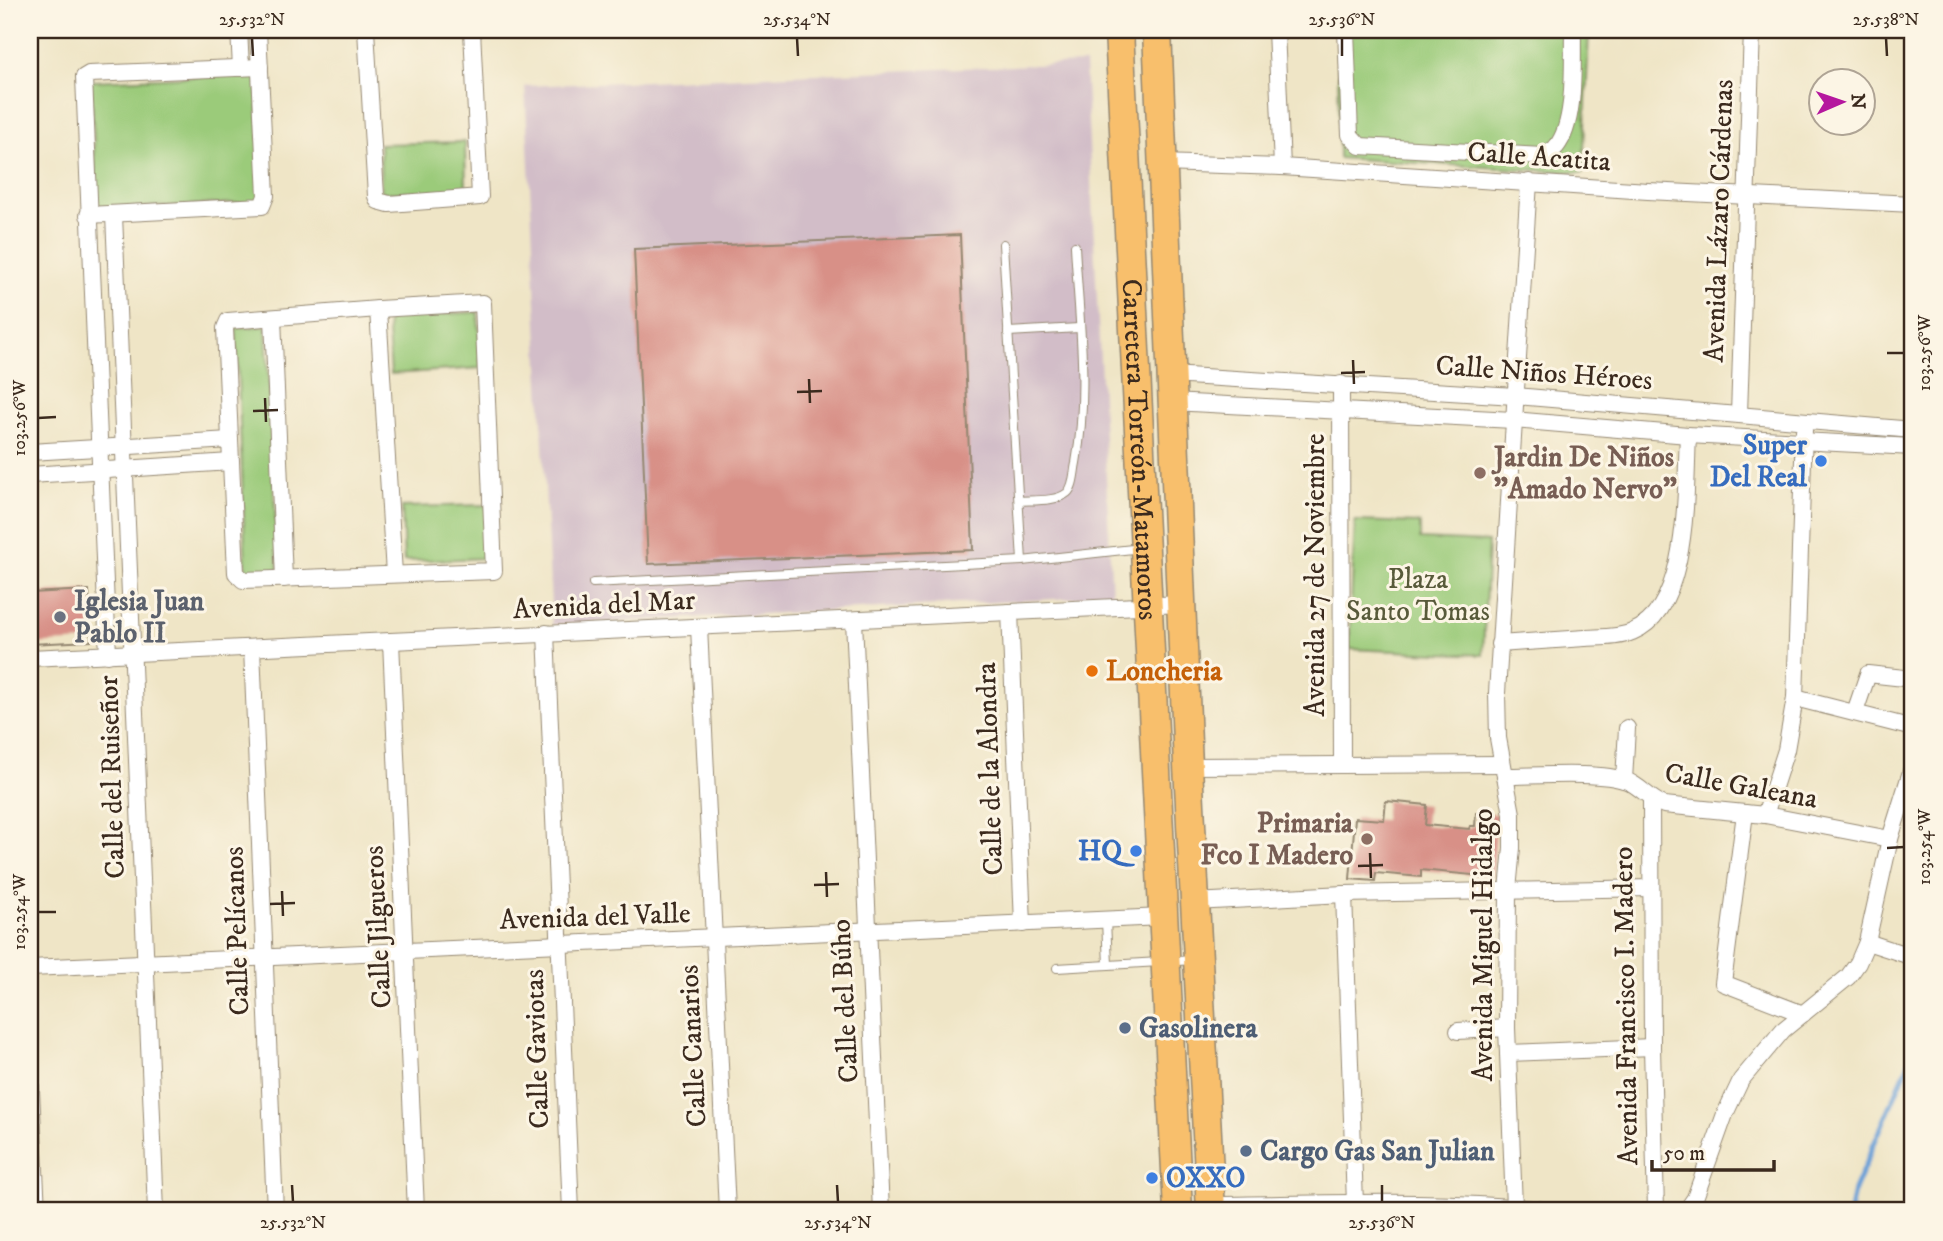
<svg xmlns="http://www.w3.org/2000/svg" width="1943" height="1241" font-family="'IM FELL DW Pica',serif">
  <rect width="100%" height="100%" fill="#fcf5e5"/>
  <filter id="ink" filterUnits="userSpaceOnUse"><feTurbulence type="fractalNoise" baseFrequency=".0143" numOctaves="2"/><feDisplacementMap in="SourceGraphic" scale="14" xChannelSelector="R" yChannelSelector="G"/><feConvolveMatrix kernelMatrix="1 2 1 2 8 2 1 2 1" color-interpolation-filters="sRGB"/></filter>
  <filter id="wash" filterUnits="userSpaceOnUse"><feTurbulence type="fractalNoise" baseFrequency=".00686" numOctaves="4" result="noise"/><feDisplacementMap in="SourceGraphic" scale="28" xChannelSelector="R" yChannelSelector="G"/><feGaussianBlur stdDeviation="1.57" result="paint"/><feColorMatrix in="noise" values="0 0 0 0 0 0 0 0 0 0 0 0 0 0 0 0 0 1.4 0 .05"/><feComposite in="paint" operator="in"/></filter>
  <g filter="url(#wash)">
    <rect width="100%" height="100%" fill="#efe5c6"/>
    <polygon fill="#d2bdc8" points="1085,63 1112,596 552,625 525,86"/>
    <g fill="#9bcb7a" stroke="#6b7a4c" stroke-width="2">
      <polygon points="1338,30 1589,30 1583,173 1339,158"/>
      <polygon points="257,74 262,202 97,209 91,81"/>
      <polygon points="465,142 466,191 381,193 380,144"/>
      <polygon points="478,312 481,368 391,374 387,318"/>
      <polygon points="266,326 278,570 246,571 236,328"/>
      <polygon points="487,505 488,558 404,561 402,507"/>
      <polygon points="1355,521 1420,523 1420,539 1488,542 1483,655 1349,649"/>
    </g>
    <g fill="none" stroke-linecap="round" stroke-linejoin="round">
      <polyline stroke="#6aa0d7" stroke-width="5" points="1850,1211 1854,1190 1913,1054"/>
    </g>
    <g id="blocks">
      <g fill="#d89087">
        <polygon points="960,235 973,550 648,564 634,249"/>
        <polygon points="89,590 91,641 30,644 30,593"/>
        <polygon points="1386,801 1427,805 1425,825 1469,829 1470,826 1475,826 1476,813 1497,814 1493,877 1421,870 1421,877 1376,873 1375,881 1350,879 1355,818 1384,820"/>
      </g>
    </g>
  </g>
  <g filter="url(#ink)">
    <use href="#blocks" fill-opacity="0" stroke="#958872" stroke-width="2"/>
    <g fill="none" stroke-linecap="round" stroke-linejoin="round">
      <g stroke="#958872" stroke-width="10">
        <g id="service">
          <polyline points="1003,244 1022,561"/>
          <polyline points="1008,332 1079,328"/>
          <path d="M1019,501c13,-1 37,1 48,-8 7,-6 7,-21 9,-30 13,-71 3,-144 -1,-217"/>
          <polyline points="593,583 1022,561 1142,548"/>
          <polyline points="1106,920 1108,965"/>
          <polyline points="1057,968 1194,960"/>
        </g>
      </g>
      <g stroke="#958872" stroke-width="18">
        <g id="minor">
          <polyline points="239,30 241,68"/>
          <polyline points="366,30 376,196 378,201 389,204 480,197 472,30"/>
          <polyline points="1276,30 1282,167"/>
          <path d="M1346,30l4,105 10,11 182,10c5,-3 11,-5 14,-9 21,-25 16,-85 17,-117"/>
          <polyline points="1162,163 1282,167 1648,191 1913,204"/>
          <polyline points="88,215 262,206 266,196 258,30"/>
          <polyline points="114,215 156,1211"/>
          <polygon points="483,303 494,571 243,580 236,573 225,328 228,321 378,309"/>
          <polyline points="378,309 394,574"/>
          <polyline points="273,318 284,579"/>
          <polyline points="1171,375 1515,396 1913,430"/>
          <polyline points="1341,384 1342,765"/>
          <polyline points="1172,402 1513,420 1688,435 1913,447"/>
          <polyline points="1739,414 1752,30"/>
          <polyline points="30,452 230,440"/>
          <polyline points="30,475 231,462"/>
          <polyline points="1010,612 1023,924"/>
          <polyline points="854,620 881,1211"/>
          <polyline points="699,627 727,1211"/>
          <polyline points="546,633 571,1211"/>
          <polyline points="391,641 416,1211"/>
          <path d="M1499,644c28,-2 57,-4 86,-6 15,-1 33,0 47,-6 59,-23 53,-144 56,-197"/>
          <polyline points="252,648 275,1211"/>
          <polyline points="108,655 84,77 89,74 260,67"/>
          <polyline points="30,658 1181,604"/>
          <polyline points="1795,698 1913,728"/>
          <polyline points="1855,712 1868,674 1913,679"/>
          <polyline points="1188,766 1502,764"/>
          <path d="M1505,776c31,0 94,-5 122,5 13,5 22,18 37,24l101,10 125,24"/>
          <polyline points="1624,780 1627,728"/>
          <polyline points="1651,799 1652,1047 1656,1211"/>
          <polyline points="1745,813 1723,983 1803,1014"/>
          <polyline points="1765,815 1786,750 1795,698 1804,430"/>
          <polyline points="1344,894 1355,1204"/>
          <polyline points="1194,902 1344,894 1651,888"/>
          <polyline points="1867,942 1913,957"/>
          <polyline points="30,968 1163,917"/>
          <polyline points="1458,1031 1507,1028"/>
          <polyline points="1508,1053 1652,1047"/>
          <polyline points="30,1070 37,1211"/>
          <path d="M1211,1205c113,-1 229,-7 342,6"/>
          <polyline points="1514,1207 1507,1028 1508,890 1512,848 1512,814 1498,738 1497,693 1529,182"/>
          <polyline points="1686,1211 1695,1198 1725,1114 1741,1080 1783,1030 1848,977 1858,963 1867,942 1890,839 1913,765"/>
        </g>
      </g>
      <g stroke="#958872" stroke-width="31">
        <g id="trunk">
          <path id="s1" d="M1119,30l59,1181"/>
          <polyline points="1157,30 1188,766 1211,1211"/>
        </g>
      </g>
      <use href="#service" stroke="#fff" stroke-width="8"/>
      <use href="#minor" stroke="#fff" stroke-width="16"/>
      <use href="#trunk" stroke="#f8bf6c" stroke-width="28"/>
    </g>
  </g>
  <path fill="none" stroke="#3b2a1e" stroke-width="2.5" d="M252,38l1,18M797,38l1,18M1342,38v18M1886,38l1,18M1887,353h17M1353,360l1,24M1341,373l24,-1M809,379l1,24M797,392l25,-1M265,398l1,24M253,411l25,-1M38,418l18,-1M1887,848l17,-1M1370,853l1,25M1358,866l25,-1M826,872l1,25M814,885l25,-1M282,891l1,25M270,904l25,-1M38,912h18M292,1185l1,17M837,1185l1,17M1382,1185v17"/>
  <g fill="#3f7fe0" stroke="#fcf5e5" stroke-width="2.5">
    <circle cx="1821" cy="461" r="7"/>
    <circle cx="1136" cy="851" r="7"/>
    <circle cx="1152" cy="1178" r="7"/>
  </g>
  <g fill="#8d6e63" stroke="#fcf5e5" stroke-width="2.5">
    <circle cx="1480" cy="473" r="7"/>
    <circle cx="1367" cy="839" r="7"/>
  </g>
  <circle fill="#6b7280" stroke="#fcf5e5" stroke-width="2.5" cx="60" cy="617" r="7"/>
  <circle fill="#e8710a" stroke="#fcf5e5" stroke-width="2.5" cx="1092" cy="671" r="7"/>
  <g fill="#5c6f8a" stroke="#fcf5e5" stroke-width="2.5">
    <circle cx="1125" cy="1028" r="7"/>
    <circle cx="1246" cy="1151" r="7"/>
  </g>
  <g text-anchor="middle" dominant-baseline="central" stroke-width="6" stroke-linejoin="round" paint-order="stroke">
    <g font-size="28" fill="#3b2a1e" stroke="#fcf5e5">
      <text transform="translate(1539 157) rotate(4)">Calle Acatita</text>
      <text transform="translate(1719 221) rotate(-88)">Avenida Lázaro Cárdenas</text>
      <text transform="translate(1544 373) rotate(4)">Calle Niños Héroes</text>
      <text stroke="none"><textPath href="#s1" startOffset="420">Carretera Torreón-Matamoros</textPath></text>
      <text transform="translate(1315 575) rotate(-90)">Avenida 27 de Noviembre</text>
      <text transform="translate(604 605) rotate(-3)">Avenida del Mar</text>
      <text transform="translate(990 769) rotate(-92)">Calle de la Alondra</text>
      <text transform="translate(112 777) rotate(-92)">Calle del Ruiseñor</text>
      <text transform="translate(1741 786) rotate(10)">Calle Galeana</text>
      <text transform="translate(595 917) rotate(-2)">Avenida del Valle</text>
      <text transform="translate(378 927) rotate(-93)">Calle Jilgueros</text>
      <text transform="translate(237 931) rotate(-92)">Calle Pelícanos</text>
      <text transform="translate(1483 945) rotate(-90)">Avenida Miguel Hidalgo</text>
      <text transform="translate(845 1001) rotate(-93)">Calle del Búho</text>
      <text transform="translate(1626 1006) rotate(-91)">Avenida Francisco I. Madero</text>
      <text transform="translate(693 1046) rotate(-93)">Calle Canarios</text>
      <text transform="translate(537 1049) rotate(-92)">Calle Gaviotas</text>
    </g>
    <g font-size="28" font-weight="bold" fill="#366cbe" stroke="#fcf5e5" text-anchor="end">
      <text x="1807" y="445">Super<tspan x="1807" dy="32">Del Real</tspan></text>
      <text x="1122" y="851">HQ</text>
      <text x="1166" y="1178" text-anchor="start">OXXO</text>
    </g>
    <g font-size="28" font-weight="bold" fill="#785e54" stroke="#fcf5e5" text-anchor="start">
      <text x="1494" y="457">Jardin De Niños<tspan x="1494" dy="32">"Amado Nervo"</tspan></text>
      <text x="1353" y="823" text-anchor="end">Primaria<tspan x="1353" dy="32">Fco I Madero</tspan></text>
    </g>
    <g font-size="28" fill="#585a3a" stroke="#fcf5e5">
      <text x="1418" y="579">Plaza<tspan x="1418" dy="32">Santo Tomas</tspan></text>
    </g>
    <g font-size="28" font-weight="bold" fill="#5b616d" stroke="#fcf5e5" text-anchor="start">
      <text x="74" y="601">Iglesia Juan<tspan x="74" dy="32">Pablo II</tspan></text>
    </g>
    <g font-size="28" font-weight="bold" fill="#c56008" stroke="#fcf5e5" text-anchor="start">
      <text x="1106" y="671">Loncheria</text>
    </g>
    <g font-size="28" font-weight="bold" fill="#4e5e75" stroke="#fcf5e5" text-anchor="start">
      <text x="1139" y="1028">Gasolinera</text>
      <text x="1260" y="1151">Cargo Gas San Julian</text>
    </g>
  </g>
  <rect width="1943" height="1241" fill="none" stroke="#fcf5e5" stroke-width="77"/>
  <g transform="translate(1842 102) rotate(88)"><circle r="33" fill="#fcf5e5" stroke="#afa495" stroke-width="2"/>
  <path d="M0-5L12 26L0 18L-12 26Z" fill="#b5179e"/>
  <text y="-10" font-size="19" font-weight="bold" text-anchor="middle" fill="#3b2a1e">N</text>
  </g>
  <path d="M1652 1160v10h122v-10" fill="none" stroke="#3b2a1e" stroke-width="3.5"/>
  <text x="1663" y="1160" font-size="21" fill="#3b2a1e" stroke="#fcf5e5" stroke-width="5" paint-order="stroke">50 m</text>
  <rect x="38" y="38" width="1866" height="1164" fill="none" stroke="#3b2a1e" stroke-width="2.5"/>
  <g font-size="18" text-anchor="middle" fill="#3b2a1e">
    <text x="252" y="25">25.532°N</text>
    <text x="797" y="25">25.534°N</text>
    <text x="1342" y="25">25.536°N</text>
    <text x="1886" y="25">25.538°N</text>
    <text transform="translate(1924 353) rotate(-90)" y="6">103.256°W</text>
    <text transform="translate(19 418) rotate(-90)" y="6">103.256°W</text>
    <text transform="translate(1924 847) rotate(-90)" y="6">103.254°W</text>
    <text transform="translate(19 912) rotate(-90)" y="6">103.254°W</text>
    <text x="293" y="1228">25.532°N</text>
    <text x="838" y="1228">25.534°N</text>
    <text x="1382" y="1228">25.536°N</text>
  </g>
</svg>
